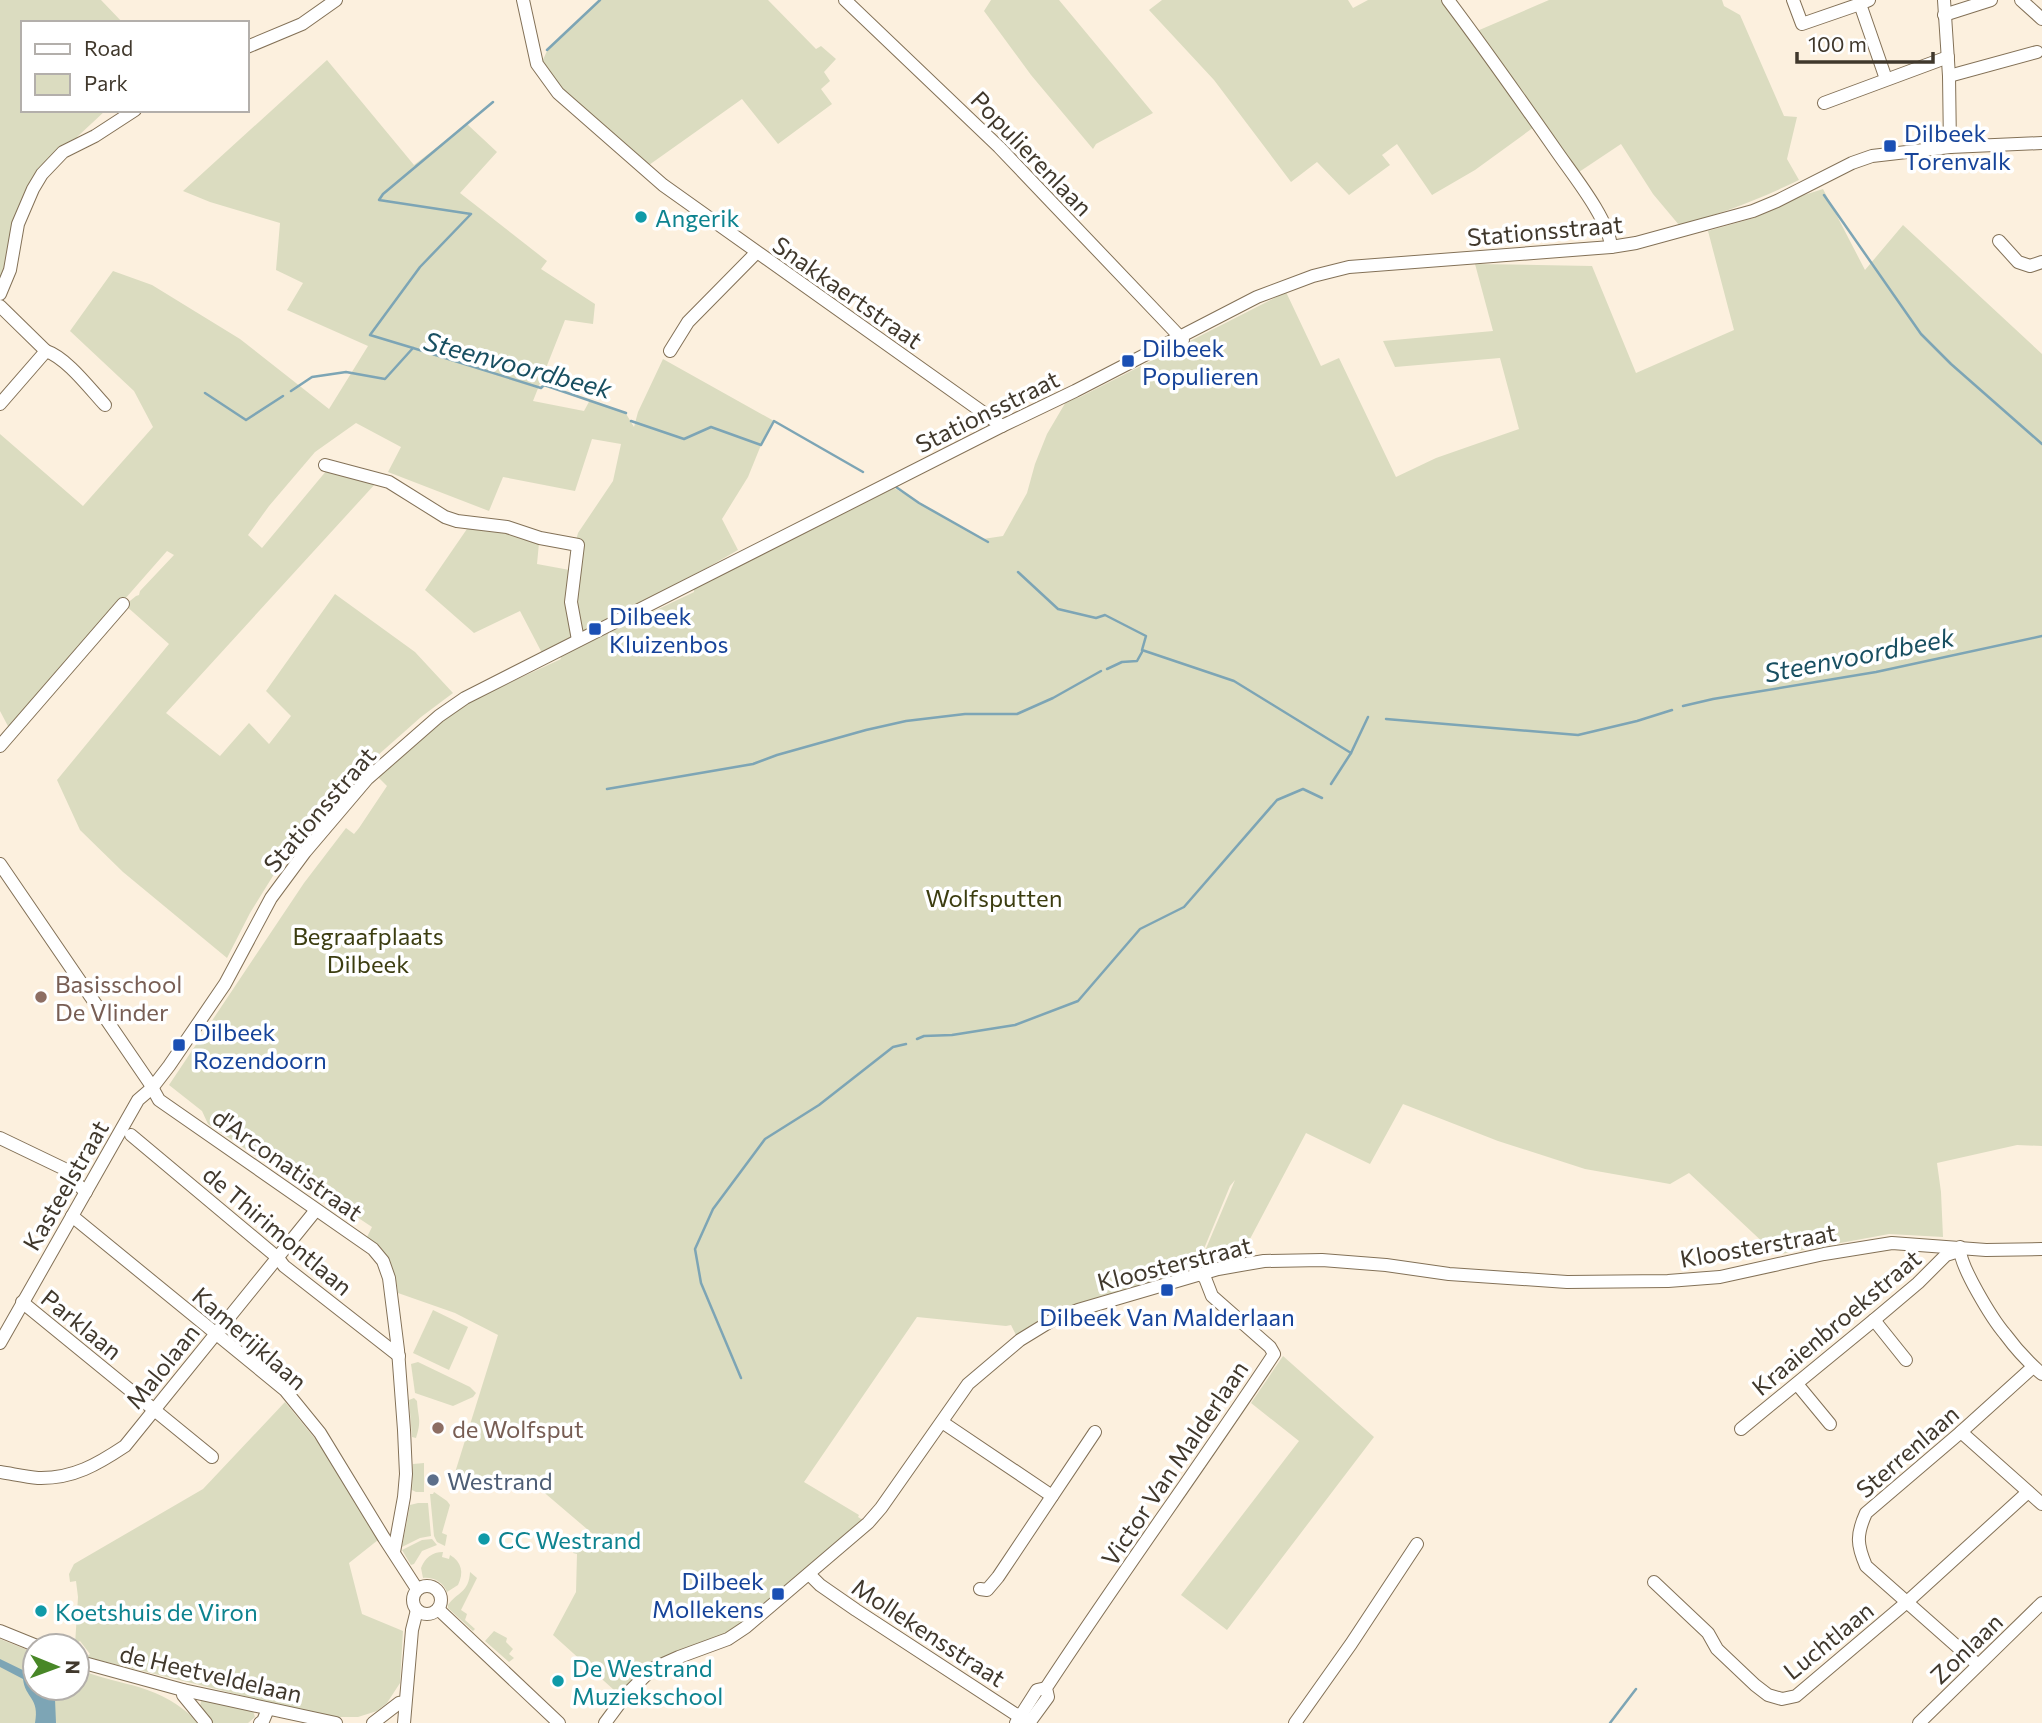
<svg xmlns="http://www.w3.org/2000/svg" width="2042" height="1723" font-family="Commissioner,sans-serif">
  <rect width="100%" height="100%" fill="#fcf0de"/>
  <g fill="#dbdcc0">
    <polygon points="0,0 101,0 123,23 23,23 23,110 106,110 77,137 77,139 45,164 0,281"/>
    <polygon points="600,0 768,0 816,49 821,46 836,59 824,72 830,81 821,89 832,104 778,144 742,99 649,165 562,90 541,64 547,51"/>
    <polygon points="991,0 1059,0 1153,113 1096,144 1093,149 1031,75 984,11"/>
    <path d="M1162,0h186l5,8 15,-8h77l25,34 79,-34h173l2,6 16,9 44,101 13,1 -10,42 12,21c-39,19 -78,34 -120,45l-26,-31 -32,-50 -45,30 -35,-52 -66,48 -43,25 -35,-51 -15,11 8,10 -41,30 -32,-33 -26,20 -77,-102 -65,-70z"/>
    <polygon points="327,60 414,165 467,124 497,152 460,193 547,261 541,269 595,304 593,324 565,320 533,401 584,411 590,400 625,412 634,427 638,412 663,359 774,421 761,445 748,477 722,519 738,550 705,569 542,653 520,611 474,633 425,590 469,526 506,531 539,543 537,564 575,571 575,544 578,533 613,481 621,444 592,439 575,491 503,477 489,511 388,472 401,447 356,423 315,452 269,506 248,535 262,548 327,470 376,483 166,713 220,756 249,723 269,744 291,716 266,691 335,594 415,652 453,693 421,717 360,771 339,794 276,871 250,913 227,958 123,872 80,830 57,780 169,644 125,605 136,596 139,595 140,591 174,555 167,551 10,730 0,711 0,434 83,506 153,427 134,391 70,331 113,271 152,285 240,339 329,409 368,346 287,310 303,283 276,270 280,223 210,202 183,191"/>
    <path d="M1823,189l42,81 38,-45 139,129v792l-25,-1 -80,18 4,29 2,45 -54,-3 -108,20 -12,-6 -80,-75 -19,11 -85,-15 -87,-28 -95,-37 -33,60 -64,-31 -65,123 -42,9 36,-85 -5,6 -34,82 -148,47 -32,20 -5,-10 -5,1 -89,-9 -113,165 55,33 -1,2 10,6 -122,104 -67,30 -54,39 -9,-7 -2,1 -61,-55 23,-43 1,-38 -4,-1c3,-11 12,-14 21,-18l-54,-46 -31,-4 -38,2 -3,-6 -15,-2 45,-144 -43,-22 -57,-20c-4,-30 -9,-36 -31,-56l5,-10 -113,-75 -3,4 -48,-32 -6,-13 -33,-26 135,-202 42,-55 8,6 5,-6 28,-42 -9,-9 75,-68 108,-50 -1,-3 134,-64v-3l200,-101 89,51 20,-3 24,-43 8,-29 12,-30 20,-34 10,-5 1,3 208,-106 35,74 18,-8 57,119 40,-19 83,-29 -19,-71 -105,9 -12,-26 110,-10 -18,-67 117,2 44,107 98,-43 -26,-99 46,-13 47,-22z"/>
    <polygon points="433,1310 468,1327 449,1370 413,1353"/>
    <polygon points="1283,1356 1374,1437 1227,1630 1181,1595 1299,1441 1251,1403"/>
    <polygon points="418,1362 470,1387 476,1393 473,1397 453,1406 415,1393 411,1364"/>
    <path d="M414,1398l3,3c1,17 5,19 -1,37l-4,-1 -3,-37z"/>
    <polygon points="285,1402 321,1446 378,1540 349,1563 362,1614 403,1631 400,1683 387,1703 377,1711 358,1717 329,1717 86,1657 90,1654 80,1641 75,1645 78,1597 76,1581 70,1582 69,1574 74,1564 203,1489"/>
    <polygon points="424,1463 424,1492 416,1492 412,1490 413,1464"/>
    <polygon points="434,1492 447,1501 450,1505 442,1533 447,1535 445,1546 437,1542 434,1536 430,1494 433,1494"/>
    <polygon points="418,1503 428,1503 431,1536 420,1538 402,1547 410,1505"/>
    <polygon points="432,1539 437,1545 422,1551 414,1564 411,1565 402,1550 422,1540"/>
    <path d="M443,1552l-1,5 7,2 1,-4c12,7 14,18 8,30l-11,7c-4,-10 -13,-15 -24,-14l-2,-10c4,-10 11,-16 22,-16z"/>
    <path d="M470,1572l7,6 -16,32 6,4 -2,6 10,9 -2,2 -25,-23v-3c9,-13 21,-12 22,-33z"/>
    <polygon points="494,1631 507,1638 506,1642 513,1649 509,1654 514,1658 509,1662 485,1641"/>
    <path d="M0,1639l35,14v35h42v-19c49,19 81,13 122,54h-199z"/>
    <polygon points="204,1699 253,1711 255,1717 248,1723 212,1723 200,1707 201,1701"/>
  </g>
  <path fill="#7da5b5" d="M0,1659l35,17v12h15l5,11 1,24h-21c5,-25 -10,-25 -12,-44l-23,-12z"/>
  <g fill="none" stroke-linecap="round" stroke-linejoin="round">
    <g stroke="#7da5b5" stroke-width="2.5">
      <polyline points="547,50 600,0"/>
      <polyline points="1824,195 1921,334 1951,364 2042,444"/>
      <polyline points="413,348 370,335 420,267 471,214 379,200 383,194 493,102"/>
      <polyline points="291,391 312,377 346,372 385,379 413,348 541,388 544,385 626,413"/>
      <polyline points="205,393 246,420 283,396"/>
      <polyline points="631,421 684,439 711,427 761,445 774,421 863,472"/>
      <polyline points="896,487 919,503 988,542"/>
      <polyline points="1018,572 1058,609 1096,618 1105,615 1146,636 1142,650 1234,681 1351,753 1368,717"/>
      <polyline points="1107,669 1122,662 1137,661 1142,652"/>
      <polyline points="1683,706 1713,699 1876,672 2042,636"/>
      <polyline points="1386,719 1578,735 1637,721 1672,710"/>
      <polyline points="1331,784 1351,753"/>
      <polyline points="607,789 753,764 777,755 866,730 906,721 965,714 1017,714 1053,698 1101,671"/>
      <polyline points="917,1039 924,1036 952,1035 1015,1025 1078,1001 1140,929 1184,907 1277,800 1303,789 1322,798"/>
      <polyline points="741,1378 701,1283 695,1249 713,1209 765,1139 819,1105 893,1047 906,1044"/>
      <polyline points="1610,1723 1636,1689"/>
    </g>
    <g stroke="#837157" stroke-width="14">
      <g id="minor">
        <polyline points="523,0 537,64 558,93 663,185 1002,426"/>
        <polyline points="845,0 999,147 1183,340"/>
        <path d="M1448,0c37,49 72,99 107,149 17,25 54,70 56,98"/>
        <polyline points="1793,0 1802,24 1860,4"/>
        <polyline points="1869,0 1860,4 1886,79"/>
        <polyline points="1944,0 1949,76 1950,147"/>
        <polyline points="2021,0 2042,19"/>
        <polyline points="1944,15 1991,0"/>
        <polyline points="247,47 302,24 336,0"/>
        <polyline points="1949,76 2037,52"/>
        <polyline points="1824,103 1948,57"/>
        <polyline points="1999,241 2018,262 2030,266 2042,262"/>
        <polyline points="0,294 10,270 18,224 33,189 42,174 63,152 95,136 135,110"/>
        <polyline points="0,306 46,351 0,404"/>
        <path d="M46,351c21,7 44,38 59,54"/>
        <polyline points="670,351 688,322 756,253"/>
        <polyline points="325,465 389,482 445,517 457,521 507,527 540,538 578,545 571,602 578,640"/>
        <polyline points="0,746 123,604"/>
        <polyline points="0,864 149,1082 159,1100 373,1249 383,1261 389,1278 398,1350 404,1430 406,1474 404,1497 394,1552"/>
        <polyline points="131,1135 278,1258 284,1266 399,1356"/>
        <polyline points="0,1138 75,1174 76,1183 86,1192"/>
        <polyline points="72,1216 285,1390 320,1433 384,1538 417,1589"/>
        <path d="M1960,1247c-2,17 33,73 45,87 11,15 23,28 37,40"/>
        <polyline points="22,1302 212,1457"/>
        <polyline points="1874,1320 1906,1360"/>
        <polyline points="0,1343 138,1100 152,1088 169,1066 225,984 271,898 305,852 367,779 439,716 465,698 1002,426 1075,391 1257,297 1313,276 1349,267 1611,247 1636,243 1753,211 1777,201 1852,163 1872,156 1950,147 2042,143"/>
        <polyline points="1797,1384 1830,1424"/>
        <polyline points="942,1422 1052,1496"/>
        <polyline points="1741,1429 1874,1320 1918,1283 1946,1255 1959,1251"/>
        <polyline points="1961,1432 2042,1504"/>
        <path d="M0,1472c13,2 26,5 38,6 35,1 60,-14 87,-32l191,-236"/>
        <path d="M809,1574l11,11 36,25 173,113 19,-26 -2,-9c74,-113 154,-222 228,-334l-4,-7 -58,-51 -7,-18 -5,-4"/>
        <polyline points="1654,1582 1708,1633 1717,1649 1755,1685 1768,1695 1782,1699 1796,1696 1907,1602 2028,1492"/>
        <circle cx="427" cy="1600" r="14"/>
        <polyline points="980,1589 987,1590 998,1577 1095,1432"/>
        <polyline points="438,1609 559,1723"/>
        <polyline points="0,1631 37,1646"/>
        <polyline points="77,1661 183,1690 336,1723"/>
        <path d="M1978,1665l-112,-99c-9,-21 -10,-31 0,-53l95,-81 72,-65"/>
        <polyline points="183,1690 183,1695 206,1723"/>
        <polyline points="260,1723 263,1721 268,1709"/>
        <polyline points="373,1723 399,1703 405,1702"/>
        <polyline points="404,1723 412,1630 417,1610"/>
        <polyline points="605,1723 625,1696 652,1669 679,1657 728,1639 746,1627 868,1523 881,1508 968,1384 1020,1340 1051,1321 1078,1310 1218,1269 1264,1261 1322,1260 1386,1265 1449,1274 1567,1282 1668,1281 1720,1277 1824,1254 1892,1243 1986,1250 2042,1249"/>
        <polyline points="1016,1723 1037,1690 1046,1688"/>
        <polyline points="1295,1723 1351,1644 1417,1544"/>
        <polyline points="1919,1723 2042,1603"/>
      </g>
    </g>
    <use href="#minor" stroke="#fff" stroke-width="12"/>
  </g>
  <g fill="#1a4fb4" stroke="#fff" stroke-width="2.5">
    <rect x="1883" y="139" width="14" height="14" rx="3.5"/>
    <rect x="1121" y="354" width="14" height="14" rx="3.5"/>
    <rect x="588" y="622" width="14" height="14" rx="3.5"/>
    <rect x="172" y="1038" width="14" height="14" rx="3.5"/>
    <rect x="1160" y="1283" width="14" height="14" rx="3.5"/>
    <rect x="771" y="1587" width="14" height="14" rx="3.5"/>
  </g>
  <g fill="#0f9aa8" stroke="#fff" stroke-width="2.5">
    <circle cx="641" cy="217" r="7"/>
    <circle cx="484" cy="1539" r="7"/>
    <circle cx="41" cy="1611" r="7"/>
    <circle cx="558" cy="1681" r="7"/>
  </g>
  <g fill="#8d6e63" stroke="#fff" stroke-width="2.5">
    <circle cx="41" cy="997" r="7"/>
    <circle cx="438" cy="1428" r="7"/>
  </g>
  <circle fill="#5c6f8a" stroke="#fff" stroke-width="2.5" cx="433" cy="1480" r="7"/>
  <g text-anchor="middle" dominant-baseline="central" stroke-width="7" stroke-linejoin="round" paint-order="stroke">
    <g font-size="24" fill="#164399" stroke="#fff" text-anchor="start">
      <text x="1904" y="132">Dilbeek<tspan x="1904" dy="28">Torenvalk</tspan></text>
      <text x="1142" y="347">Dilbeek<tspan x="1142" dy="28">Populieren</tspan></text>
      <text x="609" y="615">Dilbeek<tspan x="609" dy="28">Kluizenbos</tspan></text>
      <text x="193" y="1031">Dilbeek<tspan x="193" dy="28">Rozendoorn</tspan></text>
      <text x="1167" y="1316" text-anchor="middle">Dilbeek Van Malderlaan</text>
      <text x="764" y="1580" text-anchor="end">Dilbeek<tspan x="764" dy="28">Mollekens</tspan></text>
    </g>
    <g font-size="24" fill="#40382c" stroke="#fff">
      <text transform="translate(1032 153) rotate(46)">Populierenlaan</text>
      <text transform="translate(1545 230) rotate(-5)">Stationsstraat</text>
      <text transform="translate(848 292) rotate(35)">Snakkaertstraat</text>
      <text transform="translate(987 411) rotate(-26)">Stationsstraat</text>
      <text transform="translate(319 809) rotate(-49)">Stationsstraat</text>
      <text transform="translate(288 1164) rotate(35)">d'Arconatistraat</text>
      <text transform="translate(65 1185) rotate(-60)">Kasteelstraat</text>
      <text transform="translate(278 1230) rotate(40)">de Thirimontlaan</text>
      <text transform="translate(1758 1245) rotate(-10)">Kloosterstraat</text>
      <text transform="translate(1174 1263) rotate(-14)">Kloosterstraat</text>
      <text transform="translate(1836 1322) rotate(-40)">Kraaienbroekstraat</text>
      <text transform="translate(82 1324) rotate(39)">Parklaan</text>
      <text transform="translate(250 1338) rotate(41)">Kamerijklaan</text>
      <text transform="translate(162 1366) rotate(-51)">Malolaan</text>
      <text transform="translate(1907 1451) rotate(-41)">Sterrenlaan</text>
      <text transform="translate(1174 1463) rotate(-56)">Victor Van Malderlaan</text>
      <text transform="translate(929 1632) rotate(33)">Mollekensstraat</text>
      <text transform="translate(1828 1640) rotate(-39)">Luchtlaan</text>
      <text transform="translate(1966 1648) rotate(-44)">Zonlaan</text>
      <text transform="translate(211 1673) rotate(13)">de Heetveldelaan</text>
    </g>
    <g font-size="24" fill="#0d838f" stroke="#fff" text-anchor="start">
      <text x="655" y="217">Angerik</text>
      <text x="498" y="1539">CC Westrand</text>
      <text x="55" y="1611">Koetshuis de Viron</text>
      <text x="572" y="1667">De Westrand<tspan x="572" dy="28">Muziekschool</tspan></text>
    </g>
    <g font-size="24" fill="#3c3d10" stroke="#fff">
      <text x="994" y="897">Wolfsputten</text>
      <text x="368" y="935">Begraafplaats<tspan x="368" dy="28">Dilbeek</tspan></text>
    </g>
    <g font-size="24" fill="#785e54" stroke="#fff" text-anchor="start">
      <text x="55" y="983">Basisschool<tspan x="55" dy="28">De Vlinder</tspan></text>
      <text x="452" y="1428">de Wolfsput</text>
    </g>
    <g font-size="24" fill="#4e5e75" stroke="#fff" text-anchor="start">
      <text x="447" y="1480">Westrand</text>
    </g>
    <g font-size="26" font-style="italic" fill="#184f61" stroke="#fff">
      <text transform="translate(518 364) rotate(15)">Steenvoordbeek</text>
      <text transform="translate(1859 654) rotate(-11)">Steenvoordbeek</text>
    </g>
  </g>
  <rect x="21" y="21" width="228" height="91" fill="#ffffff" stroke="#b3afab" stroke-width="2"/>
  <rect x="35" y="44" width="35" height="10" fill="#ffffff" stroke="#b3afab" stroke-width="2"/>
  <text x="84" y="56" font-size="21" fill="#40382c">Road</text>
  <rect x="35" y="74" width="35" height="21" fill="#dbdcc0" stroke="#b3afab" stroke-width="2"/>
  <text x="84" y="91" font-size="21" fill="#40382c">Park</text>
  <g transform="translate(56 1667) rotate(91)"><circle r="33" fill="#ffffff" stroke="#b3afab" stroke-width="2"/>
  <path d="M0-5L12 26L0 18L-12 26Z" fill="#488727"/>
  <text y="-10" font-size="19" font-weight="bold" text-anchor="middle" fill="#40382c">N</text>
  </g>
  <path d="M1797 52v10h136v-10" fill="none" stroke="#40382c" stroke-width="3.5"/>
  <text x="1808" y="52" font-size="21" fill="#40382c" stroke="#ffffff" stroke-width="5" paint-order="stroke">100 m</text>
</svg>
